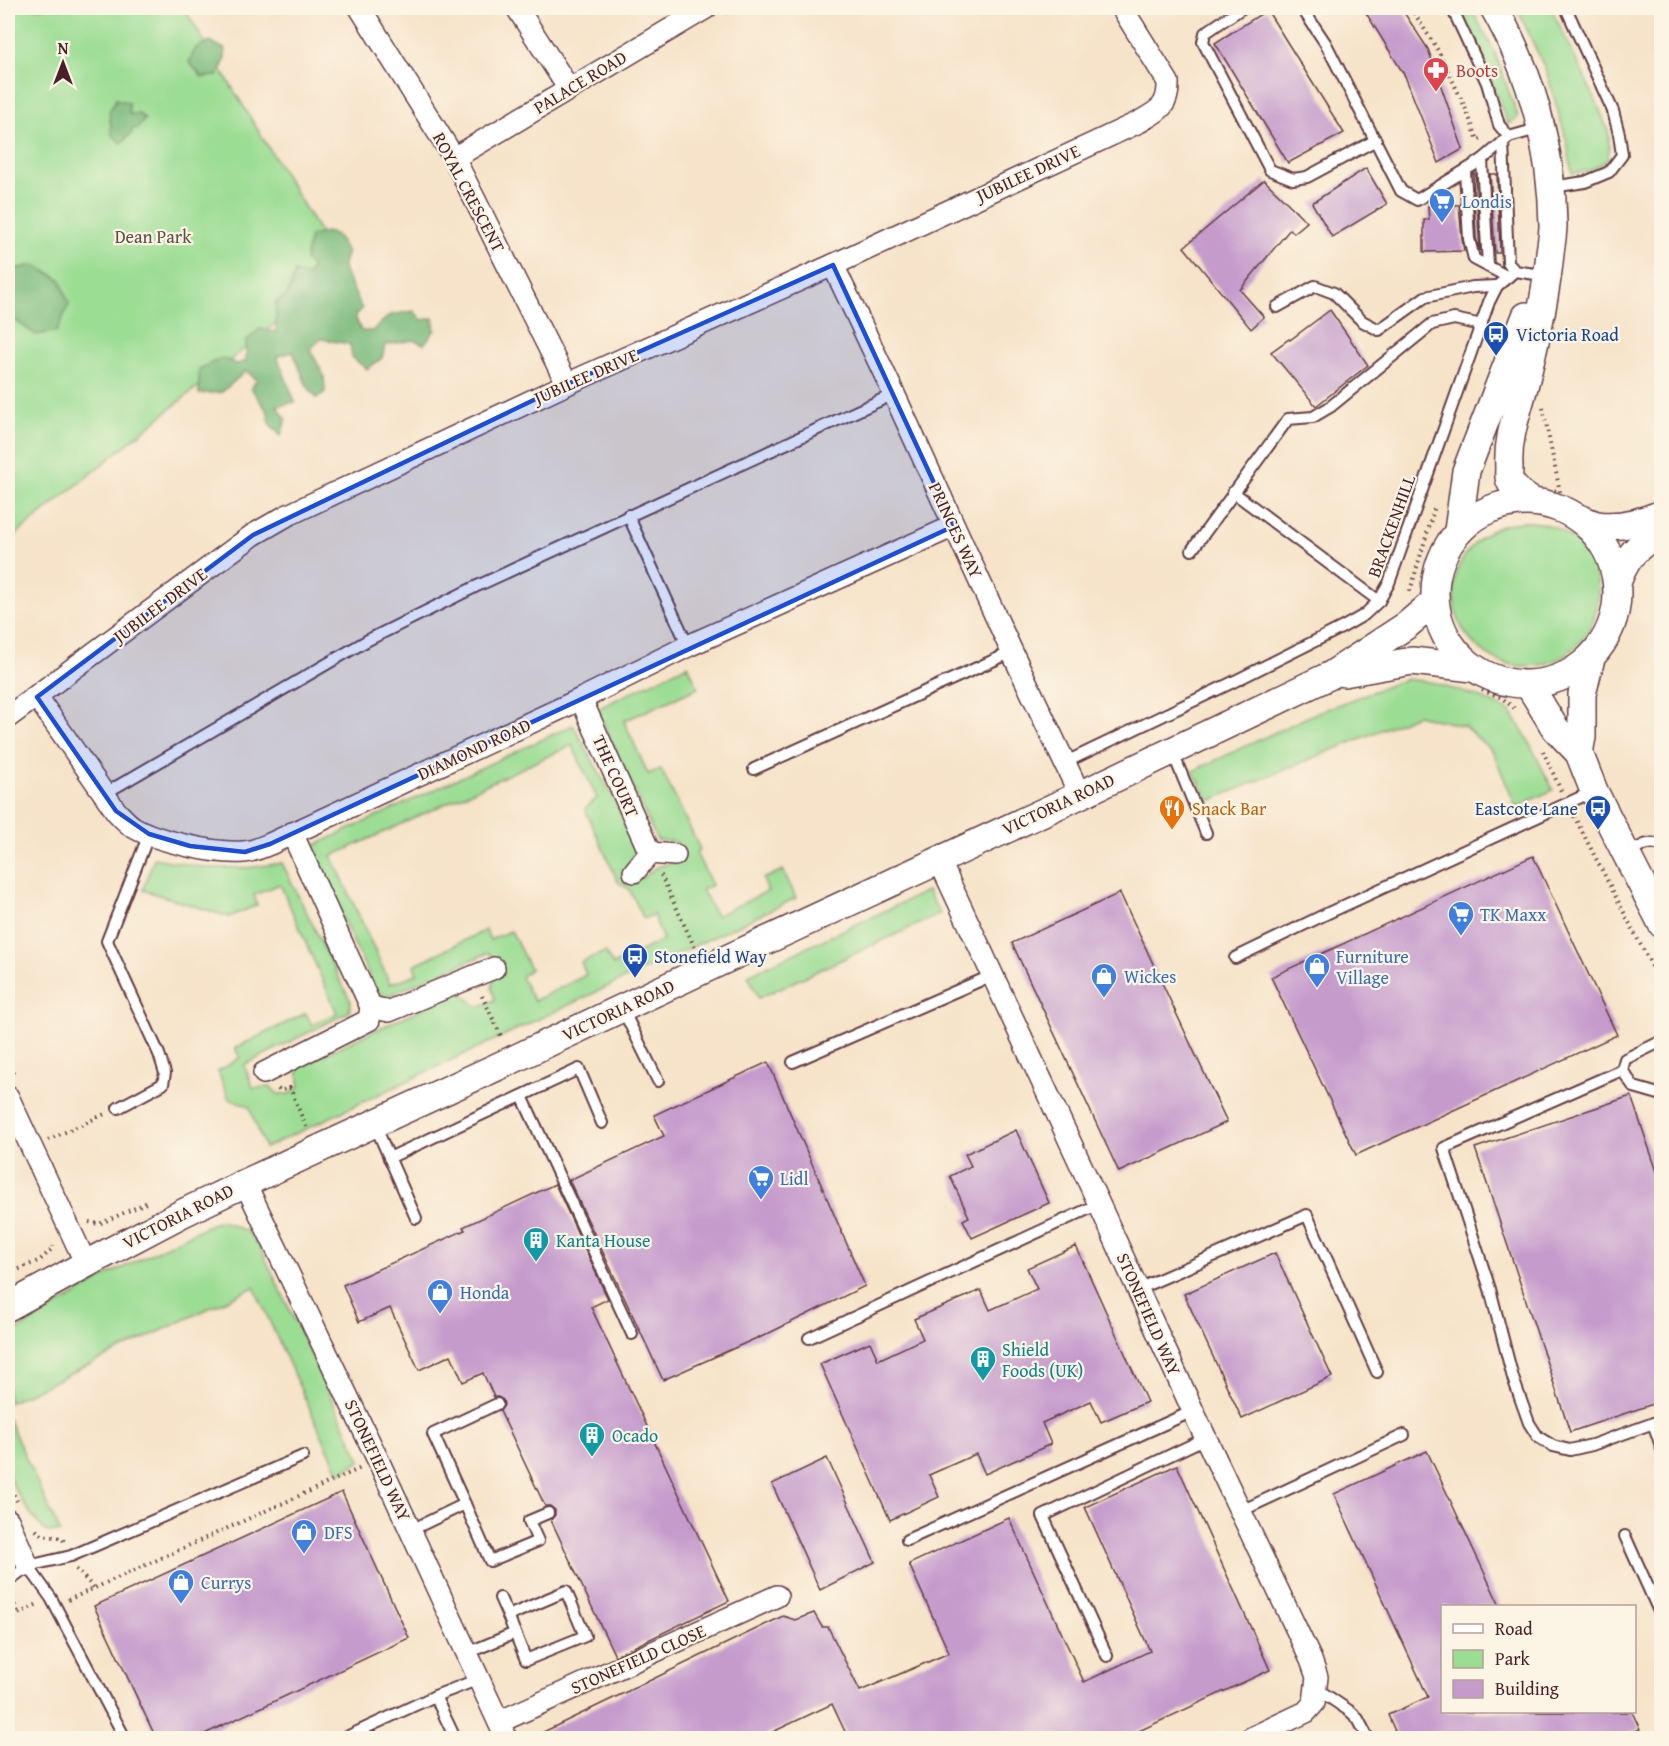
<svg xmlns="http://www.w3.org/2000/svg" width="1669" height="1746" font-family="'Gentium Book Plus',serif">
  <rect width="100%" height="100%" fill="#fcf5e5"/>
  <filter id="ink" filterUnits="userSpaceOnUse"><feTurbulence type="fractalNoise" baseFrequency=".0167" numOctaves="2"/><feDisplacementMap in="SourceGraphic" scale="12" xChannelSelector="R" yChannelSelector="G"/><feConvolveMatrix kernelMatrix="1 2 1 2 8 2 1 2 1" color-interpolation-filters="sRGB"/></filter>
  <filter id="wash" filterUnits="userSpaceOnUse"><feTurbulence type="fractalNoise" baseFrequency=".008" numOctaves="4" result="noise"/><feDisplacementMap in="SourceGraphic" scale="24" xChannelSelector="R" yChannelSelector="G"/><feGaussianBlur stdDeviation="1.35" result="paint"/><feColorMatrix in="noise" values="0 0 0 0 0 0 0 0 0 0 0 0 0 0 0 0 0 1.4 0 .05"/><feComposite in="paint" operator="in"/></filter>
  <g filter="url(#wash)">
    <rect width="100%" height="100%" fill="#f6e3c9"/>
    <g fill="#9cdd94" stroke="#737e60" stroke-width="1.5" fill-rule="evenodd">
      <polygon points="13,8 184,8 342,269 8,541 8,12"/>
      <polygon points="1457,8 1471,8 1495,53 1518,117 1508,124 1476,42"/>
      <polygon points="1517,8 1551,8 1597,103 1609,134 1609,151 1607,160 1589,171 1572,173 1567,142 1547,73"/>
      <circle cx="1526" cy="594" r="72"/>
      <path d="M688,665l10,23 -74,33 24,53 13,-5 39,80 -4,4 16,32 -10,4 14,27 52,-25 -5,-12 20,-9 13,28 -531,250 -16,-42 -20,-7 -11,-28 22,-13 -5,-10 71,-35 6,12 25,-12 -57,-129 -26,11 3,10 -28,12 -86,-27 11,-32 52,10h40l36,-5 69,139 -2,10 -105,53 9,23 17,-1 8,7h11l11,-8 -3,-19 162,-76 19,16 17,-7 -3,-12 2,-10 10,-4 -6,-14 -10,-7 -101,43 -10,-4 -68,-144 264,-123 36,65 29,59 -11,17 15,12 15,-11 18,-5 2,-20 -20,-2 -60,-131zM572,745l25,53 -12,11 33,73 11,7 15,30 9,-5 10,26 -50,25 -8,-13 -24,10 5,13 -52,26 -13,-24 9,-8 -19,-38 -21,9 -4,-10 -72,35 3,9 -27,10 -58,-128z"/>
      <polygon points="1406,679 1430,682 1479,697 1510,711 1526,736 1553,790 1516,807 1493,752 1464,726 1417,715 1209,801 1193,771 1316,713"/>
      <polygon points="927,891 940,914 759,998 748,975"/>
      <polygon points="222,1221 248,1232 259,1245 361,1461 339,1473 254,1287 8,1403 8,1336 106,1276 211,1224"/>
      <path d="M8,1419l52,113h-14c-13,-14 -34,-42 -38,-60 -3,-12 -1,-39 0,-53z"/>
    </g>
    <g fill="#7dbc7e" stroke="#646e54" stroke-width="1.5">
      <polygon points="210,41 226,50 224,62 217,76 202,77 189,62 196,48"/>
      <polygon points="116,99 129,103 129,114 139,114 145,119 137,129 132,128 132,133 121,143 112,135 109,112"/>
      <path d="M326,232l10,3 11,17c-6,16 -4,20 4,33 4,8 7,16 11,24l-7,7 6,15h11l18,-16 24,-4 8,9 11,-2 2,12 -11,14 -10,-4 -29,5 -3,13 -15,11 -15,-12 -2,-13 -29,-5 -11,10 14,27 1,16 -9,6 -10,-14 -13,-32 -16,4 18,46 -18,4 9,13 -5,17 -12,-13 -1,-11 -17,-24 6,-8 -11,-9 -24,21 -23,2v-25l23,-11 15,6 9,-3v-20l14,-12 16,3v-30l11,-6 8,-24 12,4 5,-8 -7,-8 5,-23z"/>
      <polygon points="34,265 60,279 69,304 57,331 36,335 8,315 8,278 10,270"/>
    </g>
    <g id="blocks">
      <g fill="#c59bcc">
        <polygon points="1363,8 1401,8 1428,49 1463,149 1439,163 1405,76"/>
        <polygon points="1267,10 1344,133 1288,163 1215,43"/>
        <polygon points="1366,168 1387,204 1332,237 1312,203"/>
        <polygon points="1473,174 1475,174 1480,251 1476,238"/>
        <polygon points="1490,174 1497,174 1500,253 1495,253"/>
        <polygon points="1264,180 1307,222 1294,233 1290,229 1240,290 1264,317 1251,329 1184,247"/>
        <polygon points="1454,205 1459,205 1462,239 1464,251 1424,252 1424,220 1429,220 1428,206"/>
        <polygon points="1330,310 1368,365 1316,406 1271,352 1289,339 1290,340"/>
        <polygon points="1533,856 1617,1035 1356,1155 1271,977"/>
        <polygon points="1120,893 1227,1122 1119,1172 1012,943"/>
        <polygon points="768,1062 865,1286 759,1338 759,1337 663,1380 569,1180 664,1136 654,1115"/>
        <polygon points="1631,1096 1662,1186 1662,1401 1570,1432 1475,1148"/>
        <polygon points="1016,1130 1049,1203 972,1238 963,1220 969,1217 950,1176 971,1166 965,1154"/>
        <polygon points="555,1184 608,1299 591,1307 729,1601 615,1656 551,1520 555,1515 555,1510 550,1506 545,1506 500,1411 504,1405 503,1400 498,1397 494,1397 483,1373 463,1382 451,1355 419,1370 390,1308 359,1322 343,1285 465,1230 463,1227"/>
        <polygon points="1076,1246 1147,1402 1101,1422 1091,1401 1042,1423 1051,1444 985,1474 976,1454 929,1475 939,1497 890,1520 820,1364 870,1342 878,1360 923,1339 914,1319 981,1290 990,1310 1037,1289 1027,1268"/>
        <polygon points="1275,1253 1332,1377 1242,1419 1184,1294"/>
        <polygon points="1427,1451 1500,1606 1443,1606 1443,1712 1632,1712 1640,1729 1619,1738 1398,1738 1388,1715 1428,1697 1334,1494"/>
        <polygon points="827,1458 875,1562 820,1590 772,1484"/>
        <polygon points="1177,1465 1270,1670 1124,1738 848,1738 832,1704 760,1738 531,1738 783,1616 795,1620 814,1613 822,1627 828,1627 860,1691 949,1653 909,1564 1009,1518 1084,1682 1150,1651 1085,1507"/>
        <polygon points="342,1492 409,1638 196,1738 156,1738 94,1606"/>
      </g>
    </g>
  </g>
  <g filter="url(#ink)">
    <use href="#blocks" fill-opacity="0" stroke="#643c43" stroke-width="1.5"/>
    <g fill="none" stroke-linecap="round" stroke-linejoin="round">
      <g stroke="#643c43" stroke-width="14">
        <g id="service">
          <polyline points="1242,8 1205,33 1203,42 1270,170 1293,179 1307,177 1376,140"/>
          <polyline points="1302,8 1326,44 1401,191 1417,200 1482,160 1509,137"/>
          <polyline points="1452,8 1487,83 1499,125 1509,137 1530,131 1539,131"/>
          <polyline points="1503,142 1508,263 1515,271"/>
          <polyline points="1482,160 1488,266"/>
          <polyline points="1465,171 1469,239 1474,259 1508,277"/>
          <polyline points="1552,187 1585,182 1609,172 1622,155 1619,134 1613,111 1566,8"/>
          <polyline points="1277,307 1315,286 1334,293 1362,321 1379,330 1425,297 1473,287 1497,286"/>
          <polyline points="1233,492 1379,601"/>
          <polyline points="628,515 688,646"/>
          <polyline points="1192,550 1288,419 1313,417 1330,407 1432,324 1454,319 1482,325"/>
          <polyline points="1172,751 1206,833"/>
          <polyline points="1066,762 1231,683 1343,627 1364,615 1379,601 1389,583 1489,302 1497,286 1515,271 1548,276"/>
          <polyline points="754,769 1012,652"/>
          <polyline points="104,794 368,640 475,587 894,394"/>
          <path d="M1627,855c11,-7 22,-16 35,-9"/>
          <polyline points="1235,958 1326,914 1594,791"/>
          <polyline points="622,1008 658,1081"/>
          <polyline points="1662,1041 1625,1059 1622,1070 1444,1148 1490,1289 1513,1378 1529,1423 1538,1437 1553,1446 1570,1450 1592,1445 1662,1420"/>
          <polyline points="793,1062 993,975"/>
          <polyline points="1622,1070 1634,1087 1662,1095"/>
          <polyline points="522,1096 632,1334"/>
          <polyline points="118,1108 163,1084 165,1073 159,1054 107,941 149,834"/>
          <polyline points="374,1123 416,1218"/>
          <polyline points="389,1158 579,1069 602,1123"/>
          <polyline points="1138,1289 1307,1215 1377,1372"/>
          <polyline points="809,1338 1099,1204"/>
          <polyline points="1653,1423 1662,1449"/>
          <polyline points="465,1504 490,1561 538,1541 529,1521 548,1513"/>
          <polyline points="1241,1511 1404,1435"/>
          <polyline points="411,1530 465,1504 433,1434 497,1404"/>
          <polyline points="1625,1536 1662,1618"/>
          <polyline points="907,1540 1193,1411"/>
          <polyline points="28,1566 51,1598 125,1738"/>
          <polyline points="8,1581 28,1566 71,1556 303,1456"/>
          <polyline points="500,1598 508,1616"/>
          <polyline points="467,1653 515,1633 526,1660 585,1636 566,1591 508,1616 515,1633"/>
          <polyline points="1107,1656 1043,1516 1206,1438"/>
          <polyline points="1317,1689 1351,1712 1358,1719 1368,1738"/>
          <polyline points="435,1696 455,1738"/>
          <polyline points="344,1738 435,1696 479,1679"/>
        </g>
      </g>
      <g stroke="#643c43" stroke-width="24">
        <g id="minor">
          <polyline points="360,8 454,158 567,384"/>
          <polyline points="517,8 569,89"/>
          <polyline points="454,158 706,8"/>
          <polyline points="833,265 894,394 1012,652 1080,795"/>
          <path d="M37,697l79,114c5,5 11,12 17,16 24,14 82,27 110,25 9,0 19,-5 27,-8l311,-145 107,-53 266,-120"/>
          <polyline points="581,699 650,853"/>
          <path d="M8,717l245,-182 33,-19 281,-132 266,-119 306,-143c19,-11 30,-15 29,-40l-46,-74"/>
          <polyline points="292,833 371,1007"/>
          <polyline points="939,860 1099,1204 1193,1411 1311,1660 1317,1677 1314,1703 1306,1712 1251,1738"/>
          <polyline points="634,872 650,853 675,855"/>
          <polyline points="264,1073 369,1020 371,1007 389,1011 494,968"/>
          <polyline points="8,1097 86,1264"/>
          <polyline points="245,1183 378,1460 506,1738"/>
          <polyline points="8,1520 28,1566"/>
          <polyline points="499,1722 777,1596"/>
        </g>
      </g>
      <g stroke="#643c43" stroke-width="30">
        <g id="tertiary">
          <path d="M1494,8c38,66 58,141 59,217 0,10 -2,19 -3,28 -4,44 -14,87 -25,130 -7,28 -18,54 -16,84 0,4 -1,10 1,14 4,9 15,16 23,21"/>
          <circle cx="1526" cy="593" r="91"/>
          <path d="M1579,518c6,2 12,6 19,7 21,3 44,-3 64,-11"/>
          <polyline points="1458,531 1466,471 1526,316"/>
          <path d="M1617,583c9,-27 21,-38 45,-52"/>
          <polyline points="1344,673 1412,661 1473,668"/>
          <polyline points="1529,685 1555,728 1579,753 1594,791 1662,924"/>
          <polyline points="1579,753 1582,737 1582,694 1591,658"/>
          <polyline points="8,1307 86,1264 183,1213 245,1183 512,1060 705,969 1080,795 1331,675 1407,625 1434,602"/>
        </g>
      </g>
      <g stroke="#643c43" stroke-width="4" stroke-dasharray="1.5 4.5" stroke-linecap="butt">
        <polyline points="1411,8 1439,52 1465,107 1478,140 1481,139"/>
        <polyline points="725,13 735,8"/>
        <polyline points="1543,408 1560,492 1553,490"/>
        <polyline points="1410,591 1435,506"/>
        <polyline points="1611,645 1626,604"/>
        <polyline points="1482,690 1502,698 1514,708"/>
        <polyline points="1543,751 1561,791"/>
        <polyline points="1574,816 1662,986"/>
        <polyline points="661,875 695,948"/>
        <polyline points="482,996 502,1038"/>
        <polyline points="8,1061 15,1077"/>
        <polyline points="278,1089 280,1091 290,1088 307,1129"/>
        <polyline points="48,1140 107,1113"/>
        <polyline points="89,1222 99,1224 146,1203"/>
        <polyline points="8,1274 40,1260 53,1248 53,1246"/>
        <polyline points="8,1484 17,1501"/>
        <polyline points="36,1530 42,1535 62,1538 65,1543"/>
        <polyline points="76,1569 95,1589"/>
        <polyline points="9,1594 19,1614"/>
        <polyline points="68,1600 361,1468"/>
        <polyline points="8,1619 38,1604"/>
      </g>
      <use href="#service" stroke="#fff" stroke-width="10"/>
      <use href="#minor" stroke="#fff" stroke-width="21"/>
      <use href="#tertiary" stroke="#fff" stroke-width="27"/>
    </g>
  </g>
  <path fill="#1d4ed8" fill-opacity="0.2" stroke="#1d4ed8" stroke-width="4.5" stroke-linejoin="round" d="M833,265l121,261 -684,318 -25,8 -55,-6 -41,-12 -33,-23 -79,-114 216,-162 314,-151z"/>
  <defs>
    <g id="pharmacy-pin" transform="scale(1.35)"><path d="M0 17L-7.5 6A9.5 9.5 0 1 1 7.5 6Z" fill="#e0444e" stroke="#fcf5e5"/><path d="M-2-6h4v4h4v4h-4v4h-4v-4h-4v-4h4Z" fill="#fff"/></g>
    <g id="supermarket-pin" transform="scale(1.35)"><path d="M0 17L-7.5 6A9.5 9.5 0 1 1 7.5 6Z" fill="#3f7fe0" stroke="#fcf5e5"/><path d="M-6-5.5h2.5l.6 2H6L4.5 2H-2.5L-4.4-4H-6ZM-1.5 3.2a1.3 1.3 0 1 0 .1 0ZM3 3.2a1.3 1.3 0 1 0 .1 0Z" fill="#fff"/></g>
    <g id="bus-pin" transform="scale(1.35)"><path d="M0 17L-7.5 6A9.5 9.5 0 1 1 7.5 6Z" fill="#1a4fb4" stroke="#fcf5e5"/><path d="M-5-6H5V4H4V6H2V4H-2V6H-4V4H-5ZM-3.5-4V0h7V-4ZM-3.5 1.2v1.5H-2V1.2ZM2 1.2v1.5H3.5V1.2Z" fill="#fff"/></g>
    <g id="restaurant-pin" transform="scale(1.35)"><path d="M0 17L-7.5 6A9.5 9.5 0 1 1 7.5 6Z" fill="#e8710a" stroke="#fcf5e5"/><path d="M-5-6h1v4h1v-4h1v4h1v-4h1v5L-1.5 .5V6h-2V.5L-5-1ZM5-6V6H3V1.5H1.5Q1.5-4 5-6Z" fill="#fff"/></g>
    <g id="shop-pin" transform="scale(1.35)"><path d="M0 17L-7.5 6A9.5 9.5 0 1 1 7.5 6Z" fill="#3f7fe0" stroke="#fcf5e5"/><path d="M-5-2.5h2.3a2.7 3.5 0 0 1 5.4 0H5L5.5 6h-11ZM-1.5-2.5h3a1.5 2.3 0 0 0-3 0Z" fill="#fff"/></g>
    <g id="building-pin" transform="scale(1.35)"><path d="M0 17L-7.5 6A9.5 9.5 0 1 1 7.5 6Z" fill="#0f9aa8" stroke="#fcf5e5"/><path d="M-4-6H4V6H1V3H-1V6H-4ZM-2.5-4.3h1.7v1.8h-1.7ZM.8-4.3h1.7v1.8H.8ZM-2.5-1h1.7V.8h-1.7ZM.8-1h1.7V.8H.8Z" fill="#fff"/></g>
  </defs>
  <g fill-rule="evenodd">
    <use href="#pharmacy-pin" x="1436" y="70"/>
    <use href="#supermarket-pin" x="1442" y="201"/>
    <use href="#bus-pin" x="1496" y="334"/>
    <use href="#restaurant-pin" x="1172" y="808"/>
    <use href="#bus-pin" x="1598" y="808"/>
    <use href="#supermarket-pin" x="1461" y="914"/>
    <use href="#bus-pin" x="635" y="956"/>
    <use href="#shop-pin" x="1317" y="966"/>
    <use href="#shop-pin" x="1104" y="976"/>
    <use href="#supermarket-pin" x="761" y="1178"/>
    <use href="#building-pin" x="536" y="1240"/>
    <use href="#shop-pin" x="440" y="1292"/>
    <use href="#building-pin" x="983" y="1359"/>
    <use href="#building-pin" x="592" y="1435"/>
    <use href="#shop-pin" x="304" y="1532"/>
    <use href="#shop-pin" x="181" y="1582"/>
  </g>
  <g text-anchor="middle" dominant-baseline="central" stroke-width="4.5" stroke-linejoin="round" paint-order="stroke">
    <g font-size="18" fill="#be3a42" stroke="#fcf5e5" text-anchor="start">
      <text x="1456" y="70">Boots</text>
    </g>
    <g font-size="18" fill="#4a1f2b" stroke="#fcf5e5">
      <text transform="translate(580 82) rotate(-31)">PALACE ROAD</text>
      <text transform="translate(1028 173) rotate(-25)">JUBILEE DRIVE</text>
      <text transform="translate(469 192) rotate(62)">ROYAL CRESCENT</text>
      <text transform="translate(586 376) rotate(-24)">JUBILEE DRIVE</text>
      <text transform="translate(1391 526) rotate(-70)">BRACKENHILL</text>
      <text transform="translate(956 530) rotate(65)">PRINCES WAY</text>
      <text transform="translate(160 605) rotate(-37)">JUBILEE DRIVE</text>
      <text transform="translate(474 749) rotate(-25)">DIAMOND ROAD</text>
      <text transform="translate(616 776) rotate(66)">THE COURT</text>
      <text transform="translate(1058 804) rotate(-25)">VICTORIA ROAD</text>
      <text transform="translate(618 1010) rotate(-25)">VICTORIA ROAD</text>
      <text transform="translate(178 1216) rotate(-27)">VICTORIA ROAD</text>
      <text transform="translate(1149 1314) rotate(66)">STONEFIELD WAY</text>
      <text transform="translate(378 1460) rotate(65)">STONEFIELD WAY</text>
      <text transform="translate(638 1659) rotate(-24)">STONEFIELD CLOSE</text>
    </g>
    <g font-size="18" fill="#366cbe" stroke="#fcf5e5" text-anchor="start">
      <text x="1462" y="201">Londis</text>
      <text x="1480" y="914">TK Maxx</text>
      <text x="1336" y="956">Furniture<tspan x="1336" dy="21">Village</tspan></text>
      <text x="1124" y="976">Wickes</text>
      <text x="780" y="1178">Lidl</text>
      <text x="460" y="1292">Honda</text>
      <text x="324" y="1532">DFS</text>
      <text x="201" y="1582">Currys</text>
    </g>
    <g font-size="18" fill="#5e4e45" stroke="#fcf5e5">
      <text x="153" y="236">Dean Park</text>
    </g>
    <g font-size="18" fill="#164399" stroke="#fcf5e5" text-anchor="start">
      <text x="1516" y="334">Victoria Road</text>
      <text x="1578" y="808" text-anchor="end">Eastcote Lane</text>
      <text x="654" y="956">Stonefield Way</text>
    </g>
    <g font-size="18" fill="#c56008" stroke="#fcf5e5" text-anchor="start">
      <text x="1192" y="808">Snack Bar</text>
    </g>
    <g font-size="18" fill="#0d838f" stroke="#fcf5e5" text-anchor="start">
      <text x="556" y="1240">Kanta House</text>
      <text x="1002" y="1349">Shield<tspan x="1002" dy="21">Foods (UK)</tspan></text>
      <text x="612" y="1435">Ocado</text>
    </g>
  </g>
  <rect width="1669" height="1746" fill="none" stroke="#fcf5e5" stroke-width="30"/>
  <rect x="1441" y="1605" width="195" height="108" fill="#fcf5e5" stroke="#b59f9b" stroke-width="1.5"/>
  <rect x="1453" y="1624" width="30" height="9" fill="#ffffff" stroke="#b59f9b" stroke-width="1.5"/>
  <text x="1495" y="1635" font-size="18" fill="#4a1f2b">Road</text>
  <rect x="1453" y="1650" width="30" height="18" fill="#9cdd94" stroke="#b59f9b" stroke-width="1.5"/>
  <text x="1495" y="1665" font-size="18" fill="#4a1f2b">Park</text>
  <rect x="1453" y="1680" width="30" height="18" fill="#c59bcc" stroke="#b59f9b" stroke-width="1.5"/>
  <text x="1495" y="1695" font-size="18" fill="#4a1f2b">Building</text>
  <g transform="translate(63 63)" stroke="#fcf5e5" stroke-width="4.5" paint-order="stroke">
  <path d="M0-4.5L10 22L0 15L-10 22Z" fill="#4a1f2b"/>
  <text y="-9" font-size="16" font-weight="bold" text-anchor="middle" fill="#4a1f2b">N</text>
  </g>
</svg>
